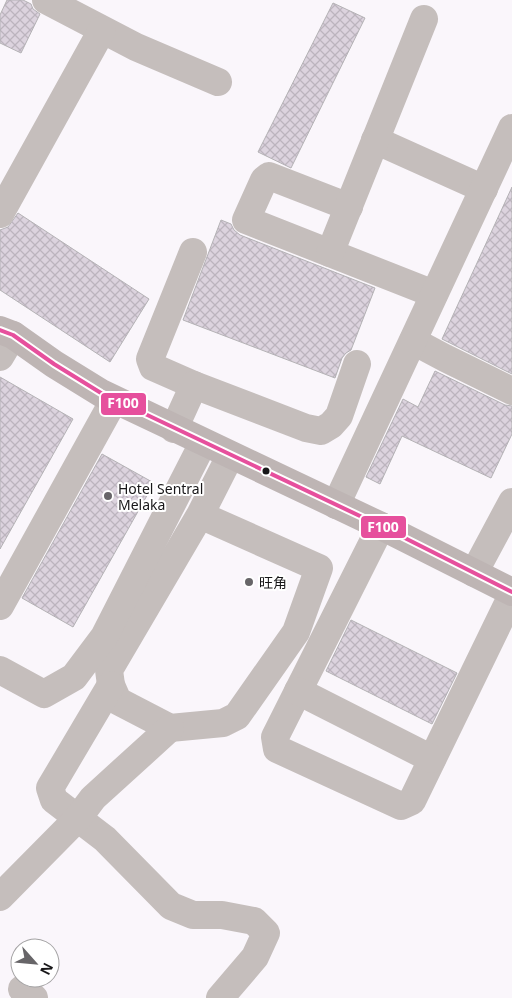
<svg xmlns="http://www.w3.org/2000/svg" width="512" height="998" font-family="'Noto Sans','Noto Sans SC',sans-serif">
  <defs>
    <pattern id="building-cross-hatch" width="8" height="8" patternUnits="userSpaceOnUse" patternTransform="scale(1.25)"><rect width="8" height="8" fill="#dcd3de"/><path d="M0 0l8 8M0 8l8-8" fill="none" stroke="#bcb4be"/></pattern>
  </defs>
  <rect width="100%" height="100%" fill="#faf6fb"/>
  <g fill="url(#building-cross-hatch)" stroke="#b4b2b5">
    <polygon points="7,0 23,0 31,4 33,9 40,14 21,53 0,43 0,15"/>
    <polygon points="333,3 365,18 291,168 258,152"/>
    <polygon points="512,187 512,374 442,339"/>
    <polygon points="18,213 149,299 110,362 0,290 0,230 8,227"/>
    <polygon points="221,220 231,224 234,230 240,235 375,288 351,350 346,353 342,358 335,378 183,320"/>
    <polygon points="435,371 505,405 512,406 512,434 491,478 402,436 380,484 366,477 403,399 418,407"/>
    <polygon points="0,377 73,419 0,549"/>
    <polygon points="102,454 154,483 73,627 22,598"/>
    <polygon points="351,620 457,673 432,724 326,671"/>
  </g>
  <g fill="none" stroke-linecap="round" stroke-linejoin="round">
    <g stroke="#c5bebc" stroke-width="28">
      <polyline points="46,0 136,47 218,82"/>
      <polyline points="375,140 484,189"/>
      <polyline points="349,207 269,176 264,180 246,220 434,294"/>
      <polyline points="0,214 102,30"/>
      <polyline points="193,252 150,359 153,367 194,385"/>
      <polyline points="330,253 424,19"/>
      <polyline points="413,341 445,358 512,391"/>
      <polyline points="0,357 13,335"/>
      <polyline points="174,429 194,385 306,428 321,431 331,425 339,416 357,364"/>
      <polyline points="336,505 512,128"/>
      <polyline points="200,515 319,568 296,632 237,716 223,723 170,728 118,701 111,685 109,670 200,515 230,456"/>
      <polyline points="381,526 275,737 277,749 401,806 412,801 512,595"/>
      <polyline points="474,573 512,502"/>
      <polyline points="0,606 114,400"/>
      <polyline points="0,670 44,694 74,677 104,637 203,443"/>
      <polyline points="111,685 50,788 54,800 105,839 171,906 193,915 222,915 254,921 266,933 255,957 220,998"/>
      <polyline points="298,691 432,759"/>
      <polyline points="0,897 78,818 93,798 170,728"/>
      <polyline points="22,989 34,998"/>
    </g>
    <polyline stroke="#beb5b4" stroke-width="28" points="0,330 13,335 54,364 101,393 381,526 512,592"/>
    <g stroke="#fff" stroke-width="8">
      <polyline id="bus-1" points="0,330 13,335 54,364 101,393 381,526 512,592"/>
    </g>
    <use href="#bus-1" stroke="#e6509d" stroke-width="4"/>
  </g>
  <circle fill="#181719" stroke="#fff" stroke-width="2" cx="266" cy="471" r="4.5"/>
  <g fill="#676568" stroke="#fff" stroke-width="2">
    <circle cx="108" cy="496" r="5"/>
    <circle cx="249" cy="582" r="5"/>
  </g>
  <g text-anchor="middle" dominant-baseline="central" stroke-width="4" stroke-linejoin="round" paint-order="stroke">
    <g font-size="14" fill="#181719" stroke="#fff" text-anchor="start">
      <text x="118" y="488">Hotel Sentral<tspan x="118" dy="16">Melaka</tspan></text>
      <text x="259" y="582">旺角</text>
    </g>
  </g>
  <g stroke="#fff" stroke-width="2">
    <rect x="100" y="392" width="47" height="24" rx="5" fill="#e6509d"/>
    <rect x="360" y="515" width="47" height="24" rx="5" fill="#e6509d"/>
  </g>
  <g font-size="14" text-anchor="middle" font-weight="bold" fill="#fff">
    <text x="123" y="408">F100</text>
    <text x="383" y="532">F100</text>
  </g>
  <g transform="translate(35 963) rotate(117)"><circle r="24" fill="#ffffff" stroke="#a3a2a3"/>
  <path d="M0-4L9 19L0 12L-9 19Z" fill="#676568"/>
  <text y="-8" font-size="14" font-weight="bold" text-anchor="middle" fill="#181719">N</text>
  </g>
</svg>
